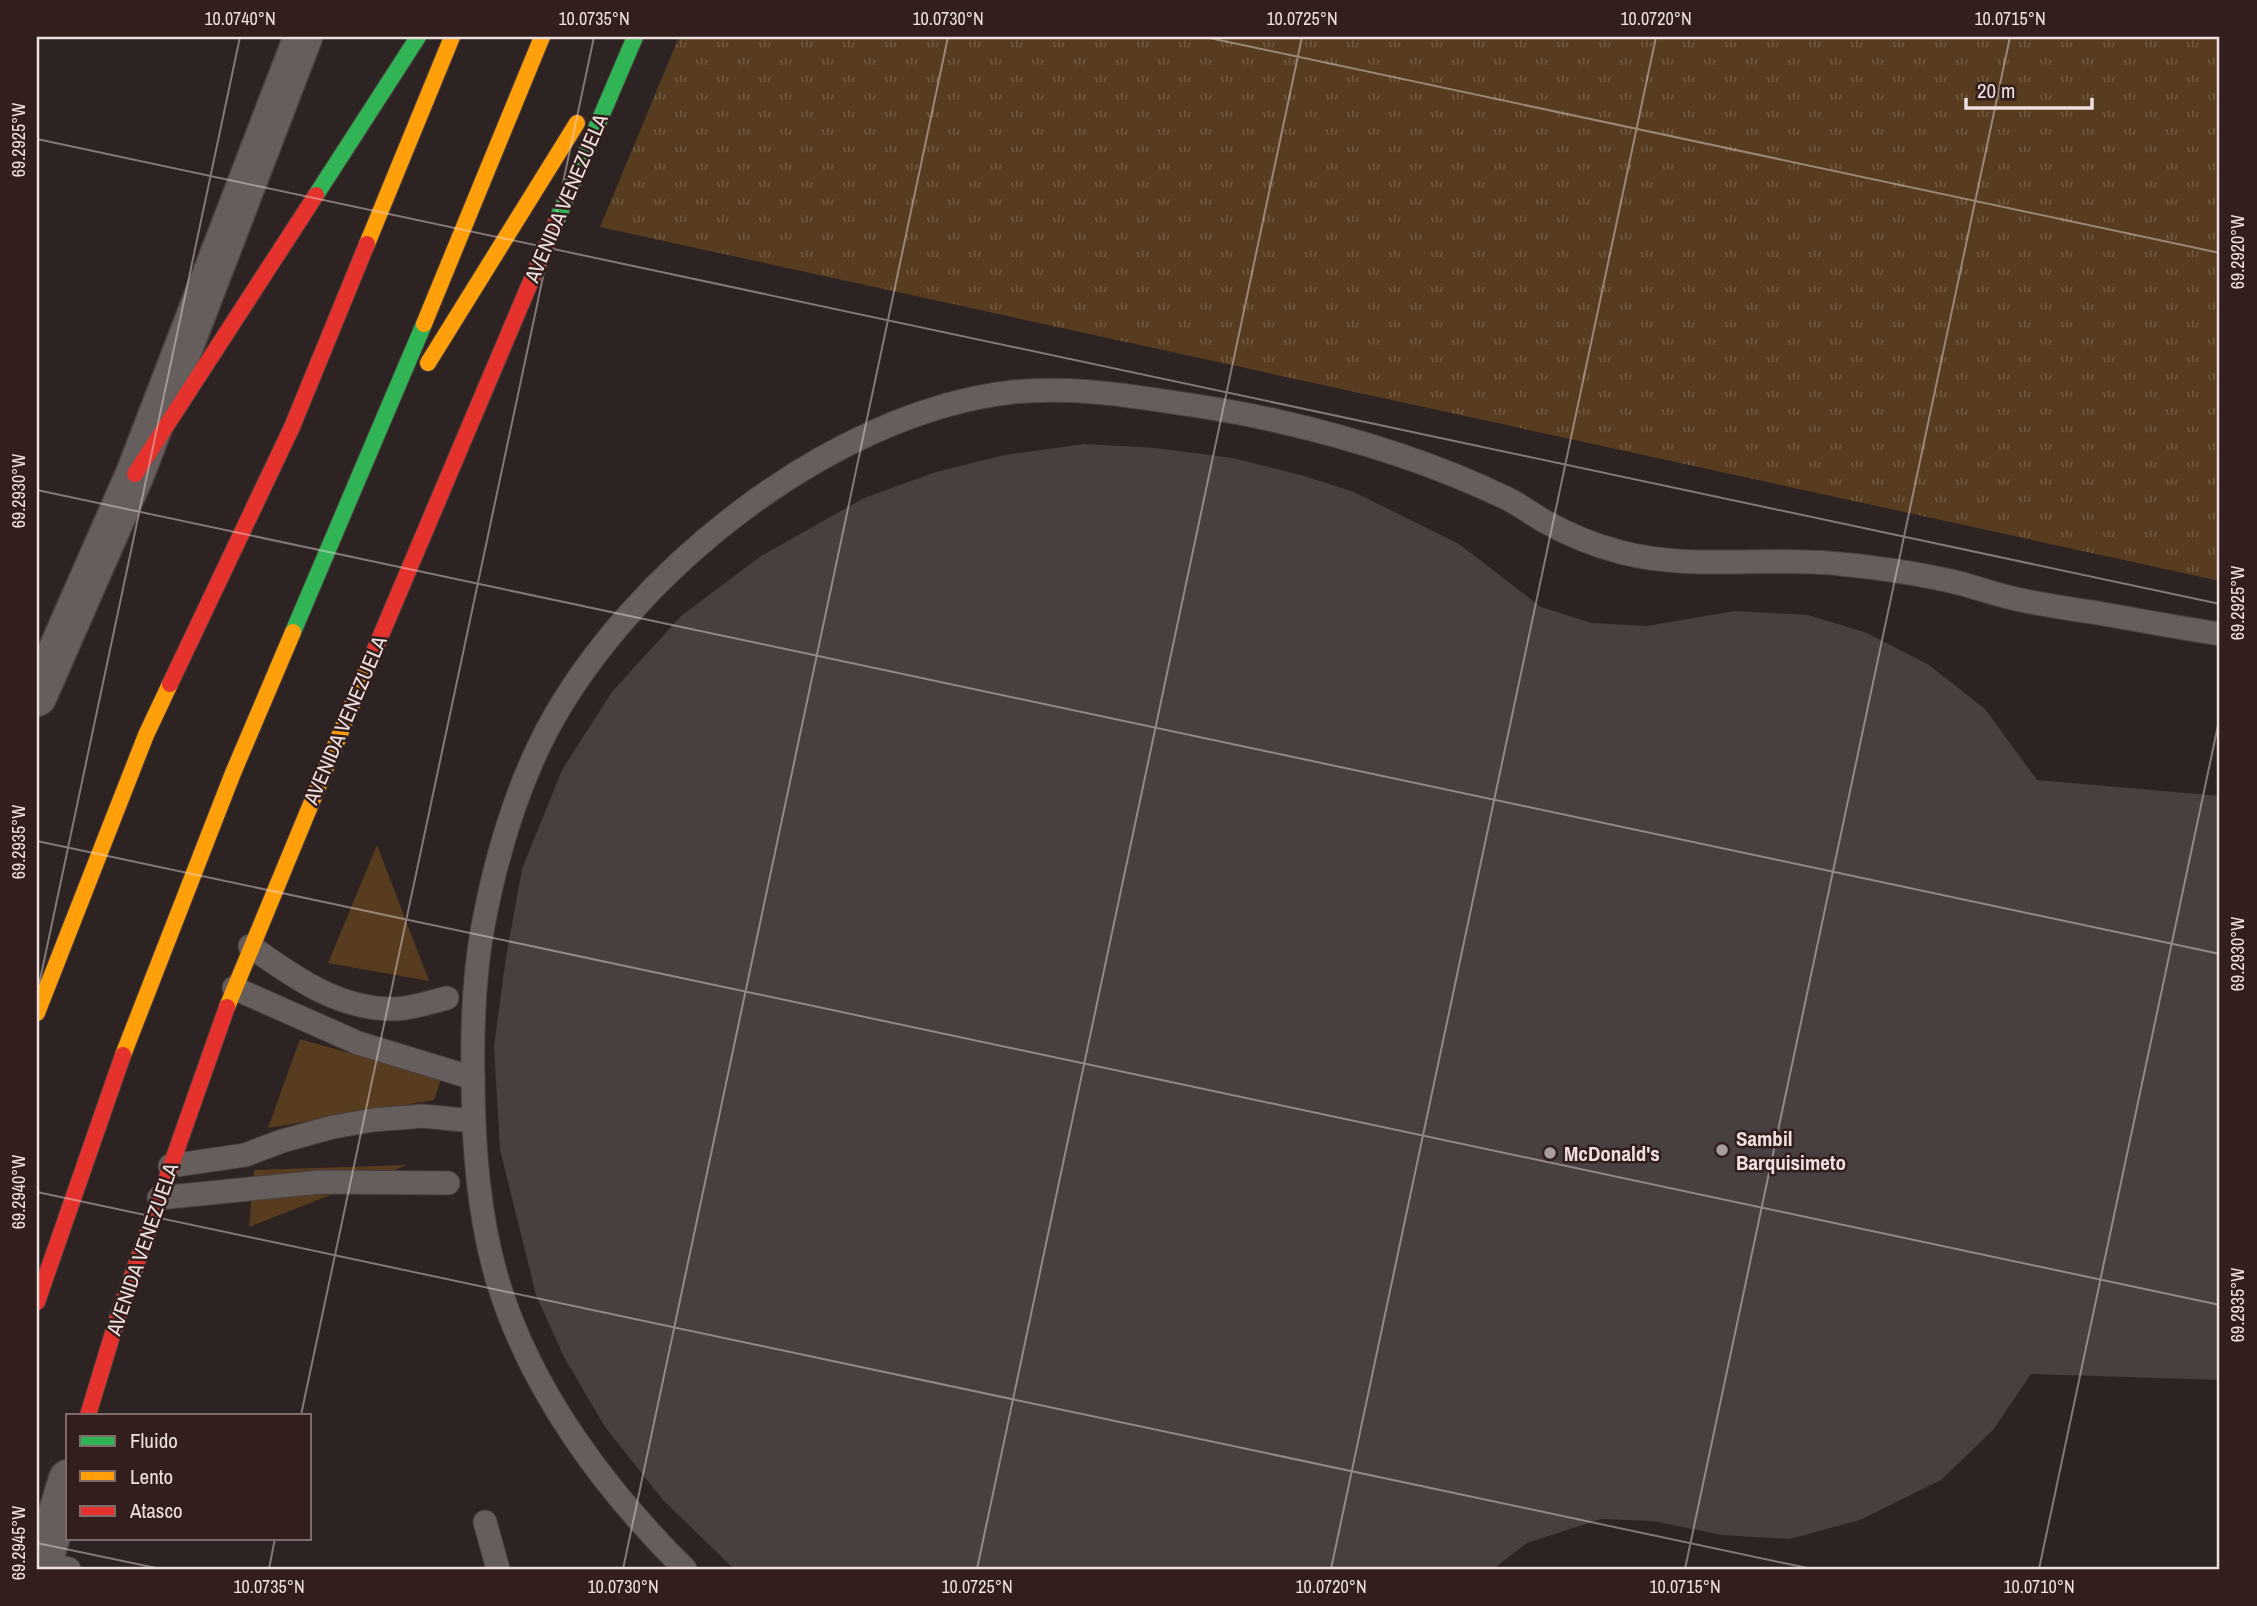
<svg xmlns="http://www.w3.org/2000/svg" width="2257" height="1606" font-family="'Archivo Narrow',sans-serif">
  <defs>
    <pattern id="grass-tufts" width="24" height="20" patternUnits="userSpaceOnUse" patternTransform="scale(1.75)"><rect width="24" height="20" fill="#573c1f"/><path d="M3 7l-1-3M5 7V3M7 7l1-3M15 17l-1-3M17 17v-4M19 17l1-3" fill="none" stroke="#6f583f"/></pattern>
  </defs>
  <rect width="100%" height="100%" fill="#2d2322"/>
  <polygon fill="url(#grass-tufts)" points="679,37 2220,37 2220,581 600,227"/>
  <g fill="#573c1f">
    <polygon points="377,845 429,981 328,963"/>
    <polygon points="300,1039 441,1079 434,1100 268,1128"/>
    <polygon points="407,1165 249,1227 254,1170"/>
  </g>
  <polygon fill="#48403e" points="1084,444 1156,448 1233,458 1301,475 1354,492 1459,544 1541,607 1592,623 1647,626 1735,611 1808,615 1867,633 1929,665 1985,709 2037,780 2220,796 2220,1380 2031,1374 1993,1430 1941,1480 1860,1520 1790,1539 1722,1535 1653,1521 1601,1519 1527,1543 1493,1569 733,1568 663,1500 605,1427 564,1357 536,1295 500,1149 494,1047 506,957 522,869 562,770 612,692 681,616 761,556 864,498 936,472 1005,455"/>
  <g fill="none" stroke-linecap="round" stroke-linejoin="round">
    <g stroke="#483f3e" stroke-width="25">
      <g id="lane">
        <path d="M250,946c44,31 87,63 143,63 18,0 37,-7 54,-11"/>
        <polyline points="234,988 358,1043 473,1078"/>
        <polyline points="170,1166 245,1155 282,1141 333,1127 373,1120 423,1116 473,1121"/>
        <polyline points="159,1198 320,1182 448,1183"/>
        <polyline points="485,1522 498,1569"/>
        <polyline points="43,1562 69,1569"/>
        <path d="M685,1569c-80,-79 -154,-178 -187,-287 -20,-66 -25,-136 -25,-205 -1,-50 1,-102 10,-151 13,-69 32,-135 64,-196 84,-158 285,-318 466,-338 51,-5 100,1 151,9 36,5 73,11 109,19 80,18 161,43 235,79 12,6 24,15 36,22 23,13 49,24 76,31 72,19 147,4 220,12 41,4 83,10 123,20 17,5 35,11 53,15 27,6 54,10 82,14 40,7 81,15 122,21"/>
      </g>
    </g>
    <g stroke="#483f3e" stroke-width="41">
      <g id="street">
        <polyline points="37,697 135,474 303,37"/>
        <polyline points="41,1569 68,1479"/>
      </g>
    </g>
    <g stroke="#483f3e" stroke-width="18">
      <g id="fast">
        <polyline points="316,195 418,37"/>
        <polyline points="556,222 635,37"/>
        <polyline points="293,632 424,324"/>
      </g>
    </g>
    <g stroke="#483f3e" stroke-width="18">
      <g id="slow">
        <polyline points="367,244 452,37"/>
        <polyline points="424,324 542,37"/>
        <polyline points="428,363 577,123"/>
        <polyline points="227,1007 373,654"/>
        <polyline points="37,1013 146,735 170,684"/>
        <polyline points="123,1055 233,773 293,632"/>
      </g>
    </g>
    <g stroke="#483f3e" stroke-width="18">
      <g id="jam">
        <polyline points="135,474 316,195"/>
        <polyline points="373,654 556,222"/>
        <polyline points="170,684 292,427 367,244"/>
        <polyline points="37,1302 123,1055"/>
        <polyline points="88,1415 119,1313 227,1007"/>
      </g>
    </g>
    <use href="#lane" stroke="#665e5c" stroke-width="23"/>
    <use href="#street" stroke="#665e5c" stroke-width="38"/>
    <use href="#fast" stroke="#30b455" stroke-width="16"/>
    <use href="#slow" stroke="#ff9f0a" stroke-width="16"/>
    <use href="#jam" stroke="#e5322d" stroke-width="16"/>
  </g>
  <path fill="none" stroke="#eee0df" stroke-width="2" stroke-opacity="0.45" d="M1205,37l1015,216M37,139l2183,465M37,490l2183,464M37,841l2183,464M37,994l203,-957M37,1192l1775,377M301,1415l293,-1378M37,1543l124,26M269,1569l6,-31M623,1569l325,-1532M977,1569l325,-1532M1331,1569l325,-1532M1685,1569l325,-1532M2039,1569l181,-853"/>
  <g fill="#aa9e9d" stroke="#321f1d" stroke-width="2.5">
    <circle cx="1722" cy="1150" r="7"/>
    <circle cx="1550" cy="1153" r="7"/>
  </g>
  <g text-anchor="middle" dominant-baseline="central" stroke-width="5" stroke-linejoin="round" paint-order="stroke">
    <g font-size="21" fill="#eee0df" stroke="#321f1d">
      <text transform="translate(566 198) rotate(-67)">AVENIDA VENEZUELA</text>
      <text transform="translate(345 720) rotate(-67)">AVENIDA VENEZUELA</text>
      <text transform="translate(142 1249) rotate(-71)">AVENIDA VENEZUELA</text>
    </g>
    <g font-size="21" font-weight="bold" fill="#eee0df" stroke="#321f1d" text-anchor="start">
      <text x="1736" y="1138">Sambil<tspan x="1736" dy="24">Barquisimeto</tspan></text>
      <text x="1564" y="1153">McDonald's</text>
    </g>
  </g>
  <rect width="2257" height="1606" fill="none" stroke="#321f1d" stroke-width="77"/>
  <rect x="66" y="1414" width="245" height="126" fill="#321f1d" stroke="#7d6c6b" stroke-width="2"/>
  <rect x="80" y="1436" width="35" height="10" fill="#30b455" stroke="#7d6c6b" stroke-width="2"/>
  <text x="130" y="1448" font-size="21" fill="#eee0df">Fluido</text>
  <rect x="80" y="1471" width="35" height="10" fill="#ff9f0a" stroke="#7d6c6b" stroke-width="2"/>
  <text x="130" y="1484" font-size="21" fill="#eee0df">Lento</text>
  <rect x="80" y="1506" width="35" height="10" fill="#e5322d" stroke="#7d6c6b" stroke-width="2"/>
  <text x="130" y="1518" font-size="21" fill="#eee0df">Atasco</text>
  <path d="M1966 98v10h126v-10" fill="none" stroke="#eee0df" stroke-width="3.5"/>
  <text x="1977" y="98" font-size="21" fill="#eee0df" stroke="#321f1d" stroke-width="5" paint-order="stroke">20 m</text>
  <rect x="38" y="38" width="2180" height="1530" fill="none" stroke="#eee0df" stroke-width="2.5"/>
  <g font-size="18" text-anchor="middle" fill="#eee0df">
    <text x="240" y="25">10.0740°N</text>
    <text x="594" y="25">10.0735°N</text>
    <text x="948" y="25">10.0730°N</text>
    <text x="1302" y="25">10.0725°N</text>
    <text x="1656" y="25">10.0720°N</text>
    <text x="2010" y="25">10.0715°N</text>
    <text transform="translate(19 140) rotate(-90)" y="6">69.2925°W</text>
    <text transform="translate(2238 252) rotate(-90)" y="6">69.2920°W</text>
    <text transform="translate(19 491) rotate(-90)" y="6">69.2930°W</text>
    <text transform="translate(2238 603) rotate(-90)" y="6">69.2925°W</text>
    <text transform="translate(19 842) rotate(-90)" y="6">69.2935°W</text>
    <text transform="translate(2238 954) rotate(-90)" y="6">69.2930°W</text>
    <text transform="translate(19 1192) rotate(-90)" y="6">69.2940°W</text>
    <text transform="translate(2238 1305) rotate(-90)" y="6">69.2935°W</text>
    <text transform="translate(19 1543) rotate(-90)" y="6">69.2945°W</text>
    <text x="269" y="1593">10.0735°N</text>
    <text x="623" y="1593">10.0730°N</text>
    <text x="977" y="1593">10.0725°N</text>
    <text x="1331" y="1593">10.0720°N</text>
    <text x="1685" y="1593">10.0715°N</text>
    <text x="2039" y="1593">10.0710°N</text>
  </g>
</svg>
